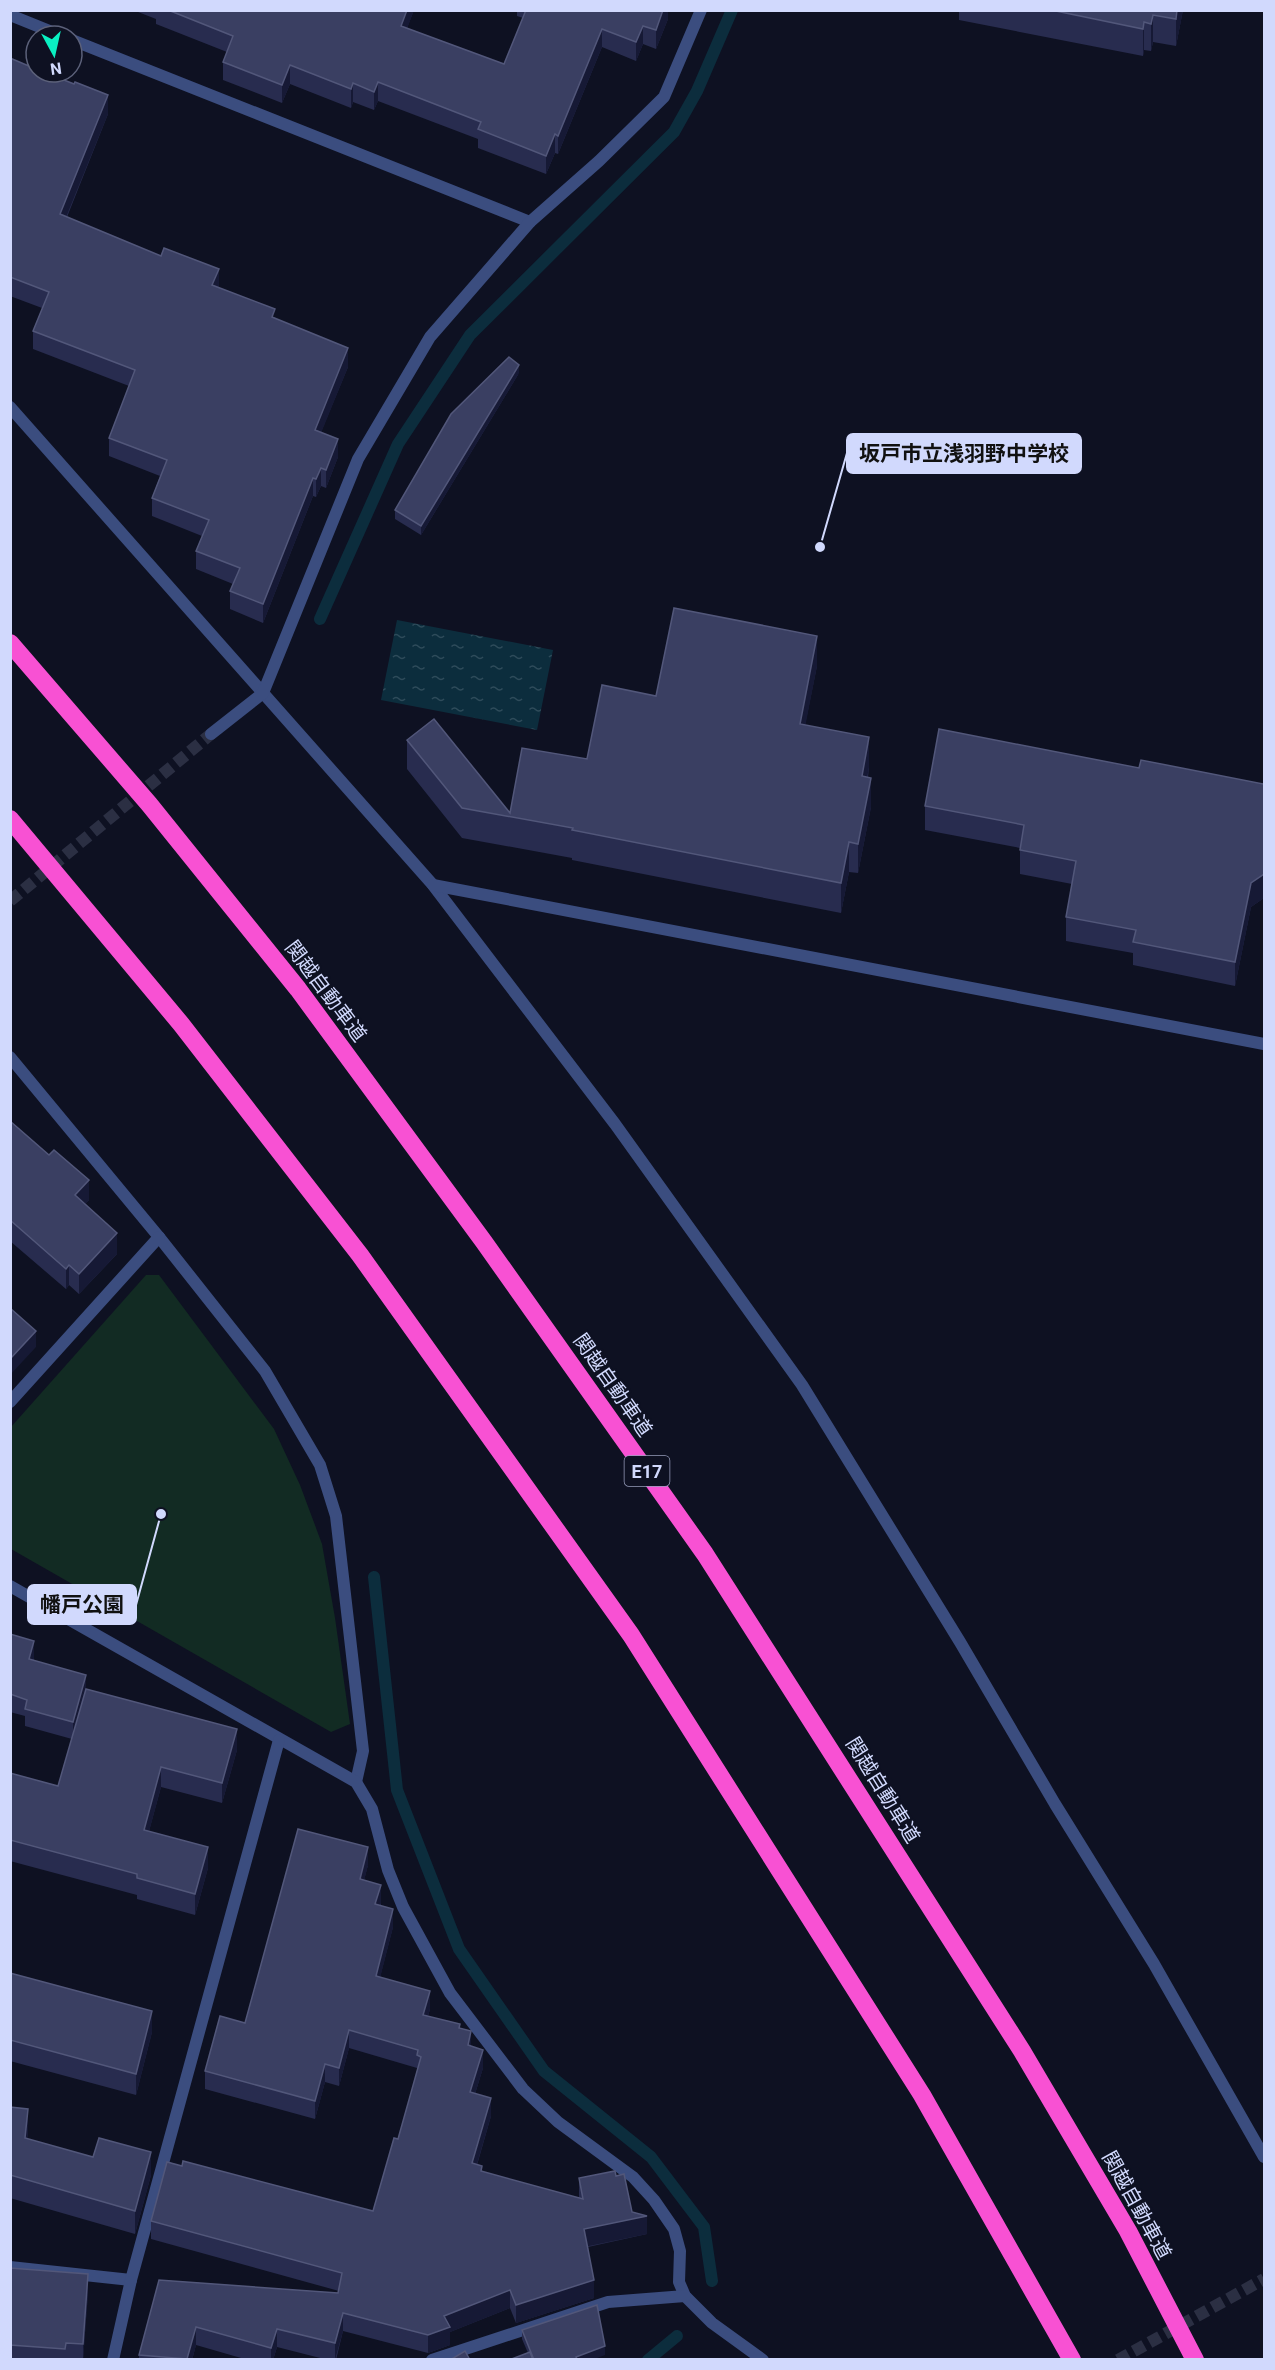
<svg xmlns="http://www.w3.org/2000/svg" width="1275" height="2370" font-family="Roboto,'Noto Sans JP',sans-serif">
  <defs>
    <pattern id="water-ripples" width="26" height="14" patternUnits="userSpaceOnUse" patternTransform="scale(1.5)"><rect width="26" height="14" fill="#0c2d3d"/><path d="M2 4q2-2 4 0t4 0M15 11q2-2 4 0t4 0" fill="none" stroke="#2e4b5a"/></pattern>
  </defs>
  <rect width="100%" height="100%" fill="#0e1122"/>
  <polygon fill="#122b23" points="146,1275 159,1275 274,1429 300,1485 322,1544 335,1618 350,1724 331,1732 11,1549 11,1427"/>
  <polygon fill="url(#water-ripples)" points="397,620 553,650 537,730 381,700"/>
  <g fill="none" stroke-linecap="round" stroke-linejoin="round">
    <g stroke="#0c2d3d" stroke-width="12">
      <polyline points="320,619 398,444 470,335 674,132 697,91 732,10"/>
      <polyline points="374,1577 397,1790 459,1949 544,2071 651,2157 704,2227 712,2281"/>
      <polyline points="648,2360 677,2336"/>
    </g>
    <g stroke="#2b2f43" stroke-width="12" stroke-dasharray="12 6" stroke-linecap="butt">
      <polyline points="10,901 211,734"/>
      <polyline points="1118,2360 1264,2279"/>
    </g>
    <g stroke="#3b4d7f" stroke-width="12">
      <polyline points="10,15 62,36"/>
      <polyline points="72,40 530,222"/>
      <polyline points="10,407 433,885 615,1124 802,1385 960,1642 1055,1804 1154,1964 1264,2157"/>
      <polyline points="211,734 263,693 358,459 430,337 530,222 599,161 664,97 701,10"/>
      <polyline points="433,885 1264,1044"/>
      <polyline points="10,1057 159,1237 265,1371 320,1465 336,1516 363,1751 356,1782"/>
      <polyline points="10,1402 159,1237"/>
      <polyline points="10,1586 356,1782 372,1809 388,1870 403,1907 450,1993 523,2089 558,2122 633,2177 654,2200 674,2229 680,2251 679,2282 685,2296 712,2323 763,2360"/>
      <polyline points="10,2267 131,2280"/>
      <polyline points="113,2360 131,2280 279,1740"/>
      <polyline points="432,2360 608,2302 685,2296"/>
    </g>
    <g stroke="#f851d3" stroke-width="18">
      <polyline points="10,643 149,804 298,989 484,1242 705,1554 1022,2051 1128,2231 1195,2360"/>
      <polyline points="10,819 181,1024 360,1255 631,1635 922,2095 1072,2360"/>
    </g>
  </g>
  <g fill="#282c4f">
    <polygon points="133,10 414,10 407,28 504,64 523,18 517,16 517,10 668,10 668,19 656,49 643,44 636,61 602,47 558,154 555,153 546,174 478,148 478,139 378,101 374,110 353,102 351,108 290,84 282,103 223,80 223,62 227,52 156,24 156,19"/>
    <polygon points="959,10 1183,10 1176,46 1153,42 1151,51 1144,50 1143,56 959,20"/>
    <polygon points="10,58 108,114 67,217 218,288 275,318 348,367 321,432 338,457 326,488 321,486 316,497 313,496 263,623 230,609 230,591 233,584 196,569 196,551 202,536 152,516 152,498 160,476 109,456 109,438 129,386 33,349 33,331 42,308 10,296"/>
    <polygon points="519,373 421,535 395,519 395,510"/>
    <polygon points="817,666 805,725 869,767 868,777 871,807 858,873 849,872 841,913 572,860 572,858 462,838 407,769 407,740 510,813 587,759 656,696"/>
    <polygon points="1264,783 1264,898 1251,907 1235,986 1133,965 1133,953 1066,941 1066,917 1072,884 1020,874 1020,848 925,830 925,806 1263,784"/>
    <polygon points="10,1121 89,1200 85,1204 117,1254 79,1294 69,1285 66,1289 10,1241"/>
    <polygon points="10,1634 34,1658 34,1661 86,1689 237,1750 222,1803 161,1787 149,1831 208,1868 195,1915 137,1899 137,1895 10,1861 10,1773 58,1786 72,1739 25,1726 25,1716 10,1712"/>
    <polygon points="368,1865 364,1880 381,1903 381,1905 393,1927 380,1977 430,2009 428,2016 460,2028 471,2047 483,2068 475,2094 491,2116 477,2165 482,2172 579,2198 579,2178 616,2176 632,2212 647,2234 588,2247 594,2298 516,2323 510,2308 450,2332 450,2345 428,2353 343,2331 336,2360 328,2360 277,2347 273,2360 248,2360 196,2345 192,2360 139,2360 139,2355 159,2280 338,2293 339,2291 151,2239 151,2221 373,2211 398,2139 417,2072 417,2068 349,2048 339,2086 325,2082 315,2119 205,2089 205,2071 245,2023"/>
    <polygon points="10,1973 152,2032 136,2095 10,2061"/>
    <polygon points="10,2107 28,2132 27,2139 151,2175 135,2234 10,2198"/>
    <polygon points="10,2268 88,2293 83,2360 10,2360"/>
    <polygon points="522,2330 605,2355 528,2353 522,2339"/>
  </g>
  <g fill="#161935">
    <polygon points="407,10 414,10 401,45 401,26"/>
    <polygon points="663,10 668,10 668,19 656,49 656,30"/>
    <polygon points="1177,10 1183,10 1176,46 1176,19"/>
    <polygon points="1153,15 1153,42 1151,51 1151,24"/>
    <polygon points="1144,22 1144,50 1143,56 1143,29"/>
    <polygon points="643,26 643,44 636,61 636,42"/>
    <polygon points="602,29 602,47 558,154 558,136"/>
    <polygon points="290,65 290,84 282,103 282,85"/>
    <polygon points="378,82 378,101 374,110 374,92"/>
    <polygon points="353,83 353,102 351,108 351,89"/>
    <polygon points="108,95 108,114 60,232 60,214"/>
    <polygon points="555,134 555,153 546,174 546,156"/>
    <polygon points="219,269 219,287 212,285"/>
    <polygon points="348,348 348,367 315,448 315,430"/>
    <polygon points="519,365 519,373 421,535 421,526"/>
    <polygon points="338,439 338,457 326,488 326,470"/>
    <polygon points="321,468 321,486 316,497 316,479"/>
    <polygon points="313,478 313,496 263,623 263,604"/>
    <polygon points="817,636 817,666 800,753 800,724"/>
    <polygon points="869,737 869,767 862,806 862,776"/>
    <polygon points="871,778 871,807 858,873 858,844"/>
    <polygon points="849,842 849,872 841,913 841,883"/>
    <polygon points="1264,874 1264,898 1251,907 1235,986 1235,962 1251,883"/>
    <polygon points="89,1180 89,1200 75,1216 75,1195"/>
    <polygon points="117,1233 117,1254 79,1294 79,1274"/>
    <polygon points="69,1265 69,1285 66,1289 66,1269"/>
    <polygon points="36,1331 36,1347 10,1375 10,1359"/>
    <polygon points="34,1641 34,1658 29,1676 29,1659"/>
    <polygon points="86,1675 86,1692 73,1739 73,1722"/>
    <polygon points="237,1729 237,1750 222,1803 222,1783"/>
    <polygon points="161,1767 161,1787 144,1850 144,1830"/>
    <polygon points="208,1847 208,1868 195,1915 195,1894"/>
    <polygon points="368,1847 368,1865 360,1897 360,1879"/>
    <polygon points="381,1885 381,1903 375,1922 375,1904"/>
    <polygon points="393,1909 393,1927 376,1994 376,1976"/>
    <polygon points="430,1991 430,2009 423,2033 423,2015"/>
    <polygon points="152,2011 152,2032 136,2095 136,2074"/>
    <polygon points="349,2030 349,2048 339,2086 339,2068"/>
    <polygon points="471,2031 471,2049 468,2045"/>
    <polygon points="483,2050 483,2068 470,2110 470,2092"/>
    <polygon points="325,2064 325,2082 315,2119 315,2101"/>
    <polygon points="491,2098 491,2116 472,2181 472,2163"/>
    <polygon points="28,2109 28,2132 25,2162 25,2138"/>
    <polygon points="151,2152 151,2175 135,2234 135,2211"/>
    <polygon points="647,2216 647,2234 584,2247 584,2229"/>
    <polygon points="88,2274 88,2293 83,2360 83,2344"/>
    <polygon points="594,2280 594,2298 516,2323 516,2305"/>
    <polygon points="510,2290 510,2308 450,2332 450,2345 428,2353 428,2335 444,2316"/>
    <polygon points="343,2313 343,2331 335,2360 335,2343"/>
    <polygon points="196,2327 196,2345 192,2360 187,2360"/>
    <polygon points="277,2329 277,2347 273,2360 271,2360 271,2348"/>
    <polygon points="605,2346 605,2355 592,2360 576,2360 576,2357"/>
  </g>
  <g fill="#3a3f62" stroke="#52577a" stroke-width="1.5">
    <polygon points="168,10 407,10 401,26 504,64 526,10 663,10 656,30 643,26 636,42 602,29 558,136 555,134 546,156 478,129 481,122 378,82 374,92 353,83 351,89 290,65 282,85 223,62 233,36"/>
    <polygon points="1051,10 1177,10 1176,19 1153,15 1151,24 1144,22 1143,29"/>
    <polygon points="10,58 36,69 36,72 44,72 74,84 75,82 108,95 60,214 161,256 164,248 219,269 212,285 275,309 272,317 348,348 315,430 338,439 326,470 321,468 316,479 313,478 263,604 230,591 240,568 196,551 209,520 152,498 167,460 109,438 135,370 33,331 49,292 10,277"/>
    <polygon points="509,357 519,365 421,526 395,510 451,414"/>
    <polygon points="674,608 817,636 800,724 869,737 862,776 871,778 858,844 849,842 841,883 572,830 573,828 462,808 407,740 434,719 510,813 522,748 587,759 602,685 656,696"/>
    <polygon points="939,729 1139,768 1141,760 1263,784 1264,783 1264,874 1251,883 1235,962 1133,942 1136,930 1066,917 1076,861 1020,850 1024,825 925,806"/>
    <polygon points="10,1121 49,1155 54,1150 89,1180 75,1195 117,1233 79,1274 69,1265 66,1269 10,1220"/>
    <polygon points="10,1308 36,1331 10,1359"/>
    <polygon points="10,1634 34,1641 29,1659 86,1675 73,1722 25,1709 27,1700 10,1694"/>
    <polygon points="86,1689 237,1729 222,1783 161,1767 144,1830 208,1847 195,1894 137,1878 137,1874 10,1840 10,1773 58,1786"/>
    <polygon points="298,1829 368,1847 360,1879 381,1885 375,1904 393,1909 376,1976 430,1991 423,2015 460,2024 459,2028 471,2031 468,2045 483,2050 470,2092 491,2098 472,2163 482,2166 481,2171 583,2199 579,2178 615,2171 616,2176 624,2174 632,2212 647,2216 584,2229 594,2280 516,2305 510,2290 444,2316 450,2327 428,2335 343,2313 335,2343 277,2329 271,2348 196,2327 187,2359 139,2355 159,2280 338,2293 342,2273 151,2221 167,2162 182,2166 183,2161 373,2211 394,2138 398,2139 421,2057 417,2055 418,2050 349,2030 339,2068 325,2064 315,2101 205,2071 220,2016 245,2023"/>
    <polygon points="10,1973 152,2011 136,2074 10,2040"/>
    <polygon points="10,2107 28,2109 25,2138 93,2157 99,2138 151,2152 135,2211 10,2175"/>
    <polygon points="10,2268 88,2274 83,2344 66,2343 65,2349 10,2345"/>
    <polygon points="597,2305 605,2346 576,2357 577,2360 534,2360 522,2330"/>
    <polygon points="465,2351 470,2360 450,2360"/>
    <polygon points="530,2352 533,2360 509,2360"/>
  </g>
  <g text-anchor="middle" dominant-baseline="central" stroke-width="4.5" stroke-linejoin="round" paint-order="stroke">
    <rect fill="#0e1122" stroke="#969dbb" stroke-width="1.5" x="624.5" y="1456" width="45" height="30" rx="4.5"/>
    <g font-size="18" font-weight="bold" fill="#d1d9fd">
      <text x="647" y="1471">E17</text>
    </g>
    <g font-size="20" fill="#d1d9fd" stroke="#0e1122">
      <text transform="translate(326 991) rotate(53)">関越自動車道</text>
      <text transform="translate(613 1385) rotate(55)">関越自動車道</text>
      <text transform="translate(883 1790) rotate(58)">関越自動車道</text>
      <text transform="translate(1137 2205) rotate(61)">関越自動車道</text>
    </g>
  </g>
  <path fill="none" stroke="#d1d9fd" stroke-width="2" d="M820 547L847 453M161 1514L136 1605"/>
  <g fill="#d1d9fd" stroke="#0e1122" stroke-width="2">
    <circle cx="820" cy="547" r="6"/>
    <circle cx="161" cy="1514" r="6"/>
  </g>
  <g fill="#d1d9fd" stroke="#d1d9fd" stroke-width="2">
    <rect x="847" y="434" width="234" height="39" rx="6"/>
    <rect x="28" y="1585" width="108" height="39" rx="6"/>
  </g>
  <g font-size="21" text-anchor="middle" font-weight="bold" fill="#111">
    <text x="964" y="461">坂戸市立浅羽野中学校</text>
    <text x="82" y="1612">幡戸公園</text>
  </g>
  <rect width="1275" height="2370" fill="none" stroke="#d1d9fd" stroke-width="24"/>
  <g transform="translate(54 54) rotate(172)"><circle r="28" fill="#0e1122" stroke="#5c617a" stroke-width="1.5"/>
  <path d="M0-4.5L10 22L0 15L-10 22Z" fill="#0af0c2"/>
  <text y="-9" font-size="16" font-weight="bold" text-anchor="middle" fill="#d1d9fd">N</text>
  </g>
</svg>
